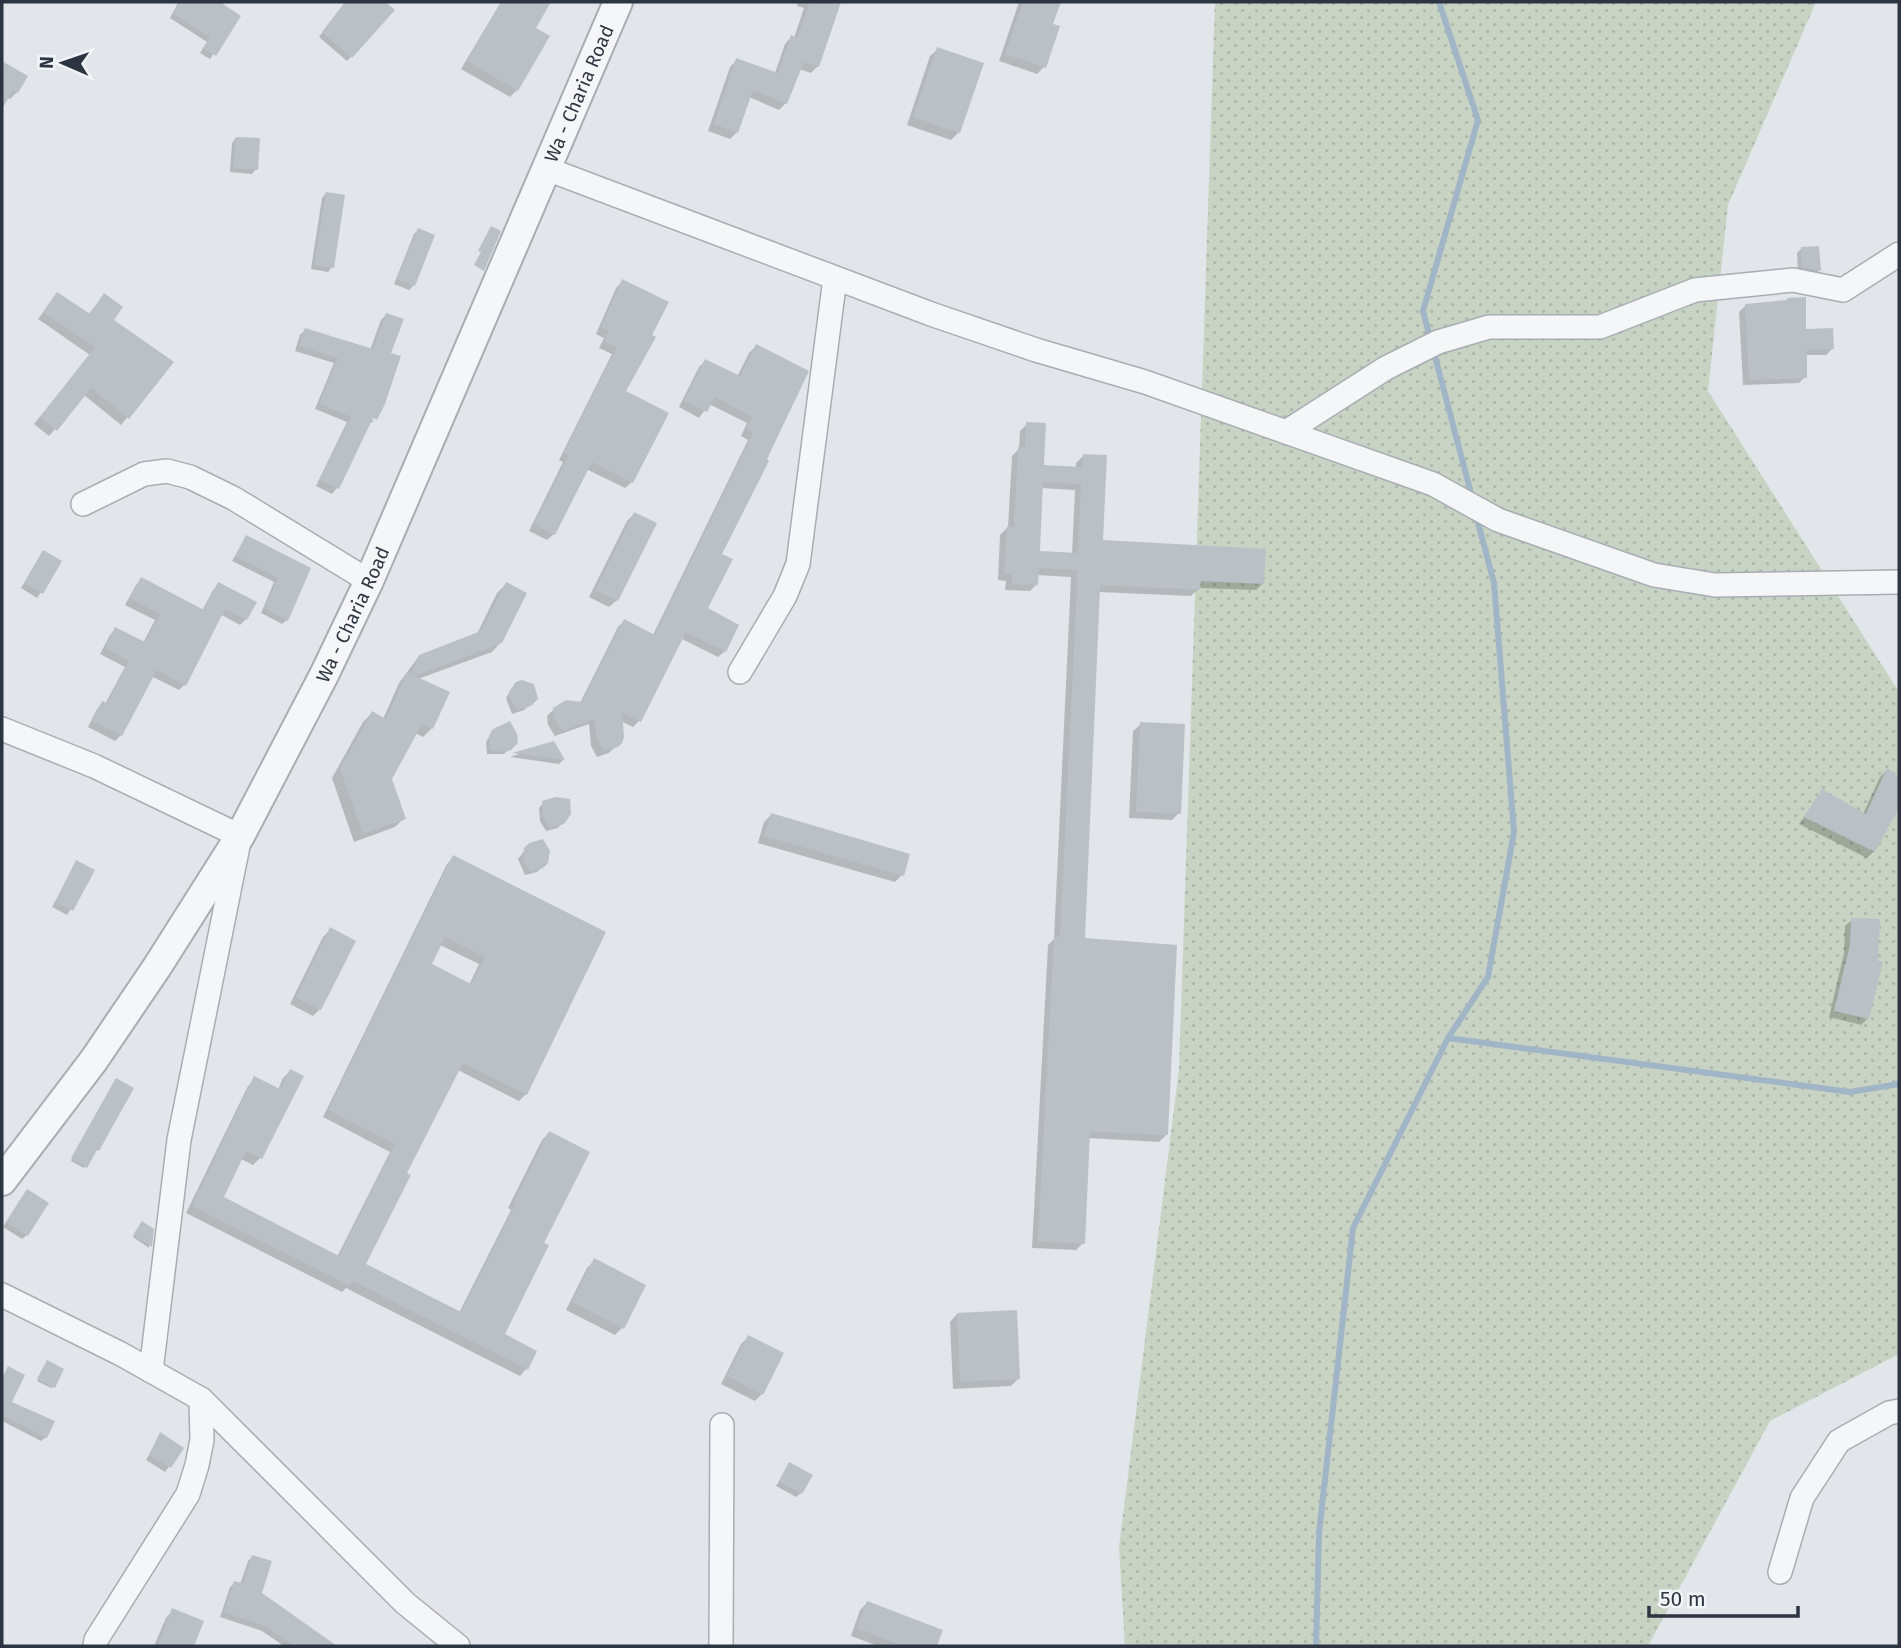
<svg xmlns="http://www.w3.org/2000/svg" width="1901" height="1648" font-family="'Fira Sans',sans-serif">
  <defs>
    <pattern id="grass-dots" width="8" height="8" patternUnits="userSpaceOnUse" patternTransform="scale(1.75)"><rect width="8" height="8" fill="#c9d3c4"/><path d="M2 2h.1M6 6h.1" fill="none" stroke="#adb6aa" stroke-width="1.8" stroke-linecap="round"/></pattern>
  </defs>
  <rect width="100%" height="100%" fill="#e2e6ea"/>
  <polygon fill="url(#grass-dots)" points="1215,2 1816,2 1728,205 1708,391 1899,692 1899,1354 1770,1421 1648,1646 1125,1646 1119,1547 1179,1069"/>
  <g fill="#0003" fill-rule="evenodd">
    <polygon points="176,2 224,2 222,5 239,16 210,59 200,53 207,42 170,18 178,3"/>
    <polygon points="346,2 382,2 393,10 347,61 319,37"/>
    <polygon points="501,2 549,2 533,28 517,90 510,97 461,69"/>
    <polygon points="798,2 839,2 818,66 811,73 799,69 786,103 779,110 749,97 737,132 730,139 708,131 730,67 737,60 775,73 785,44 791,37 794,38 804,8 797,6"/>
    <polygon points="1019,2 1059,2 1051,25 1044,67 1037,74 999,61"/>
    <polygon points="938,49 959,132 951,140 907,125 930,56"/>
    <polygon points="2,63 17,92 10,99 6,97 2,106"/>
    <polygon points="236,138 256,169 252,174 230,172 232,143"/>
    <polygon points="326,193 332,267 328,272 311,269 322,198"/>
    <polygon points="418,230 414,285 409,290 394,284 414,234"/>
    <polygon points="1801,249 1819,271 1814,275 1798,272 1797,253"/>
    <polygon points="623,281 624,392 632,482 625,488 586,469 554,534 547,540 529,531 563,462 559,460 612,354 599,348 604,338 596,334 616,288"/>
    <polygon points="57,294 88,315 104,295 111,321 172,363 121,425 84,395 49,436 34,424 90,355 38,319"/>
    <polygon points="1787,300 1805,331 1832,349 1826,355 1805,355 1805,377 1799,383 1743,385 1739,312 1745,306 1785,302"/>
    <polygon points="386,315 364,416 374,421 368,424 337,488 332,494 316,486 347,422 315,409 334,363 295,351 300,335 305,330 370,350 381,320"/>
    <polygon points="756,346 807,371 720,555 705,609 725,651 718,657 680,638 639,721 633,727 621,721 616,746 609,753 597,757 591,746 589,724 555,736 548,725 547,716 554,709 580,703 618,627 624,621 653,635 748,440 741,436 747,423 709,404 699,418 679,407 699,367 706,361 737,377 749,353"/>
    <path d="M1027,424l15,43 34,2v-6l7,-7 19,85 161,42 -7,7 -57,-2 -8,8 -93,-4 -15,347 83,196 -7,7 -71,-4 -5,105 -7,7 -44,-2 16,-303 6,-6 17,-362 -34,-2v9l-7,7 -25,-1 1,-9 -8,-1 2,-45 8,-8 4,-71 7,-7 1,-18zM1041,488l34,2 -3,64 -34,-1z"/>
    <polygon points="634,514 617,600 609,607 589,597 627,521"/>
    <polygon points="246,537 309,569 287,620 282,624 261,613 274,582 232,561"/>
    <polygon points="43,552 60,562 37,598 21,588"/>
    <polygon points="141,579 202,611 213,590 219,584 246,619 240,625 220,614 184,685 179,690 151,676 121,735 115,741 88,727 97,709 103,703 105,704 125,667 100,654 110,635 116,629 143,643 155,620 125,605 136,585"/>
    <polygon points="506,584 501,642 492,652 418,679 447,693 432,728 423,737 415,733 390,778 404,818 395,827 354,842 332,778 363,722 372,713 383,719 399,683 419,656 477,634 497,593"/>
    <polygon points="512,688 536,699 524,710 512,714 506,698"/>
    <polygon points="509,723 516,743 504,754 487,754 486,742 492,732 497,727"/>
    <polygon points="1141,724 1179,813 1172,820 1129,818 1133,731"/>
    <polygon points="553,743 563,760 559,764 510,757"/>
    <polygon points="1887,770 1899,779 1899,803 1874,851 1867,858 1799,824 1822,792 1863,814 1880,777"/>
    <polygon points="543,803 567,818 558,828 546,831 540,821 539,808"/>
    <polygon points="771,815 902,875 895,882 758,843 764,822"/>
    <polygon points="525,850 542,867 537,872 525,875 518,859"/>
    <path d="M454,857l150,76 -78,161 -7,7 -61,-31 -53,104 -41,91 95,48 52,-103 -3,-2 34,-68 7,-7 -7,111 -40,91 24,34 -6,7 -174,-88 -4,4 -156,-79 62,-127 7,-7 23,11 5,-12 7,-7 11,6 -41,81 -7,7 -12,-6 -20,39 116,59 53,-105 -67,-35 124,-253zM440,945l39,19 -10,21 -40,-20z"/>
    <polygon points="77,862 93,871 67,915 52,907"/>
    <polygon points="1852,920 1868,1018 1861,1025 1829,1017 1844,953 1845,926"/>
    <polygon points="331,929 320,1009 313,1016 290,1004 323,937"/>
    <polygon points="115,1082 98,1150 94,1151 84,1168 71,1161"/>
    <polygon points="23,1196 27,1235 22,1239 3,1227"/>
    <polygon points="140,1225 152,1230 149,1248 133,1237"/>
    <polygon points="594,1261 622,1328 615,1335 566,1310 587,1268"/>
    <polygon points="957,1314 1018,1379 1011,1386 953,1389 950,1322"/>
    <polygon points="749,1337 762,1394 755,1401 721,1384 741,1344"/>
    <polygon points="46,1364 53,1387 51,1388 37,1381"/>
    <polygon points="9,1368 9,1403 46,1437 41,1441 2,1421 2,1377"/>
    <polygon points="160,1435 182,1448 165,1472 146,1460"/>
    <polygon points="789,1465 801,1493 796,1497 776,1486"/>
    <polygon points="252,1557 260,1593 334,1646 284,1646 262,1631 220,1617 230,1587 235,1583 240,1585 248,1561"/>
    <polygon points="867,1603 941,1631 935,1646 878,1646 851,1636 860,1610"/>
    <polygon points="173,1610 201,1622 192,1646 154,1646 166,1618"/>
  </g>
  <g fill="none" stroke-linecap="round" stroke-linejoin="round">
    <g stroke="#a0b6c7" stroke-width="6">
      <polyline points="1439,2 1478,120 1423,311 1472,497"/>
      <polyline points="1448,1038 1850,1092 1899,1084"/>
      <polyline points="1316,1646 1319,1533 1353,1228 1448,1038 1488,977 1514,832 1494,583 1476,515"/>
    </g>
  </g>
  <g fill="#bac0c6" fill-rule="evenodd">
    <polygon points="180,2 220,2 241,16 216,56 203,48 210,37 173,14"/>
    <polygon points="345,2 385,2 395,10 352,58 322,32"/>
    <polygon points="502,2 551,2 536,28 550,36 518,91 467,61"/>
    <polygon points="810,2 841,2 819,67 804,62 787,104 753,90 738,133 714,124 736,58 778,73 791,35 797,38"/>
    <polygon points="1023,2 1061,2 1053,24 1060,26 1046,68 1005,54"/>
    <polygon points="937,47 984,63 960,133 913,117"/>
    <polygon points="2,61 28,76 18,93 13,90 2,109"/>
    <polygon points="236,137 260,138 258,170 233,168"/>
    <polygon points="326,192 345,195 334,268 314,265"/>
    <polygon points="491,226 501,231 484,271 474,265 481,252 478,251"/>
    <polygon points="418,228 435,235 415,286 397,279"/>
    <polygon points="1819,246 1821,271 1802,268 1801,247"/>
    <polygon points="622,279 669,302 652,335 656,337 626,391 669,413 633,483 592,462 555,535 534,524 569,455 564,453 617,347 604,341 609,331 601,327"/>
    <polygon points="57,292 90,314 104,293 123,307 114,320 174,362 129,419 91,388 57,431 40,417 95,347 43,312"/>
    <polygon points="1806,297 1806,329 1833,328 1834,349 1807,350 1807,378 1749,380 1745,304 1787,300 1787,298"/>
    <polygon points="386,313 404,319 391,353 401,356 385,404 377,420 373,418 339,489 320,480 351,417 319,404 338,358 299,346 305,328 373,349"/>
    <polygon points="756,344 809,371 767,459 769,461 722,554 733,559 708,608 739,625 726,652 686,632 641,722 622,712 624,737 622,743 618,747 604,751 597,739 595,719 562,731 554,718 553,708 566,700 582,702 624,619 655,635 753,433 746,429 752,417 715,397 707,412 684,401 705,359 740,376"/>
    <path d="M1026,422l20,1 -2,42 38,2 1,-13 24,1 -4,85 163,9 -2,35 -63,-3 -1,9 -99,-5 -1,3 -15,350 92,7 -9,190 -78,-3 -5,112 -47,-3 16,-305 6,1 17,-350v-17l-38,-2 -1,17 -26,-1v-10h-8l3,-48 7,1 4,-80h7zM1043,482l38,2 -3,69 -38,-2z"/>
    <polygon points="634,512 657,523 618,601 595,590"/>
    <polygon points="246,535 311,568 288,621 264,608 278,578 235,556"/>
    <polygon points="43,550 62,561 43,594 24,583"/>
    <polygon points="141,577 204,610 218,582 257,602 247,620 225,609 186,686 157,670 122,736 92,721 102,701 107,703 129,661 105,648 115,627 145,642 160,614 130,598"/>
    <polygon points="506,582 527,593 502,643 415,676 450,692 433,729 422,724 392,779 406,819 363,834 340,769 372,711 386,719 407,672 411,674 419,655 481,631"/>
    <polygon points="522,680 534,684 538,699 531,706 517,710 510,699 509,692 516,682"/>
    <polygon points="510,721 517,734 518,743 511,750 505,752 490,750 489,736 492,730"/>
    <polygon points="1140,722 1185,724 1181,814 1136,812"/>
    <polygon points="554,741 565,760 512,753"/>
    <polygon points="1887,768 1899,777 1899,807 1875,852 1804,817 1822,789 1866,814"/>
    <polygon points="556,797 570,799 571,814 564,824 550,828 543,816 542,801"/>
    <polygon points="771,813 910,854 904,876 764,836"/>
    <polygon points="543,839 550,851 548,863 543,868 530,872 523,860 524,848 529,843"/>
    <path d="M453,855l153,77 -79,163 -64,-32 -56,110 4,2 -45,89 95,48 56,-110 -3,-1 35,-70 41,21 -46,91 5,2 -44,89 32,17 -9,19 -175,-89 -3,5 -158,-80 62,-130 26,13 10,-20 14,7 -42,83 -16,-8 -22,46 115,59 56,-112 -67,-34zM445,937l40,20 -14,27 -39,-20z"/>
    <polygon points="76,860 95,870 73,911 55,902"/>
    <polygon points="1851,918 1880,919 1878,961 1883,962 1869,1019 1834,1011 1850,945"/>
    <polygon points="330,927 356,941 321,1010 296,997"/>
    <polygon points="116,1078 134,1088 99,1151 97,1150 87,1168 71,1158"/>
    <polygon points="27,1189 49,1203 28,1236 6,1222"/>
    <polygon points="142,1221 154,1229 152,1247 133,1235"/>
    <polygon points="594,1258 646,1285 624,1329 572,1302"/>
    <polygon points="1017,1310 1020,1379 960,1382 957,1313"/>
    <polygon points="748,1335 784,1353 763,1395 727,1376"/>
    <polygon points="47,1360 64,1369 55,1388 37,1379"/>
    <polygon points="8,1366 25,1375 12,1402 55,1421 47,1438 4,1416 2,1422 2,1379"/>
    <polygon points="160,1432 184,1448 171,1468 149,1455"/>
    <polygon points="789,1462 813,1475 802,1494 779,1481"/>
    <polygon points="252,1555 272,1561 262,1593 337,1646 294,1646 267,1627 224,1612 234,1581 243,1583"/>
    <polygon points="867,1601 943,1630 937,1646 903,1646 857,1628"/>
    <polygon points="172,1608 204,1621 194,1646 158,1646"/>
  </g>
  <g fill="none" stroke-linecap="round" stroke-linejoin="round">
    <g stroke="#a8adb4" stroke-width="26">
      <g id="minor">
        <polyline points="547,169 931,314 1036,350 1145,382 1433,484 1498,520 1654,575 1715,585 1899,582"/>
        <polyline points="1286,432 1386,368 1438,342 1489,327 1600,327 1695,290 1793,280 1843,290 1899,254"/>
        <polyline points="83,504 144,474 167,471 190,477 233,498 369,581"/>
        <polyline points="740,672 785,596 798,564 835,278"/>
        <polyline points="2,729 94,766 240,836 179,1140 151,1371"/>
        <polyline points="2,1295 121,1354 201,1399 405,1603 458,1646"/>
        <polyline points="1780,1572 1802,1498 1839,1441 1889,1413 1899,1411"/>
        <polyline points="95,1646 96,1640 188,1494 197,1465 202,1440 201,1399"/>
        <polyline points="721,1646 722,1425"/>
      </g>
    </g>
    <g stroke="#a8adb4" stroke-width="32">
      <g id="tertiary">
        <path id="s1" d="M2,1181l92,-121 63,-93 83,-131 84,-161 45,-94 249,-579"/>
      </g>
    </g>
    <use href="#minor" stroke="#f5f6f8" stroke-width="23"/>
    <use href="#tertiary" stroke="#f5f6f8" stroke-width="28"/>
  </g>
  <g text-anchor="middle" dominant-baseline="central" stroke-width="7" stroke-linejoin="round" paint-order="stroke">
    <g font-size="19" fill="#2c3541" stroke="#f2f5f7">
      <text stroke="none"><textPath href="#s1" startOffset="1236">Wa - Charia Road</textPath></text>
      <text stroke="none"><textPath href="#s1" startOffset="668">Wa - Charia Road</textPath></text>
    </g>
  </g>
  <rect width="1901" height="1648" fill="none" stroke="#2c3541" stroke-width="7"/>
  <g transform="translate(63 63) rotate(272)" stroke="#f2f5f7" stroke-width="5" paint-order="stroke">
  <path d="M0-5L12 26L0 18L-12 26Z" fill="#2c3541"/>
  <text y="-10" font-size="19" font-weight="bold" text-anchor="middle" fill="#2c3541">N</text>
  </g>
  <path d="M1649 1606v10h149v-10" fill="none" stroke="#2c3541" stroke-width="3.5"/>
  <text x="1660" y="1606" font-size="21" fill="#2c3541" stroke="#f2f5f7" stroke-width="5" paint-order="stroke">50 m</text>
</svg>
